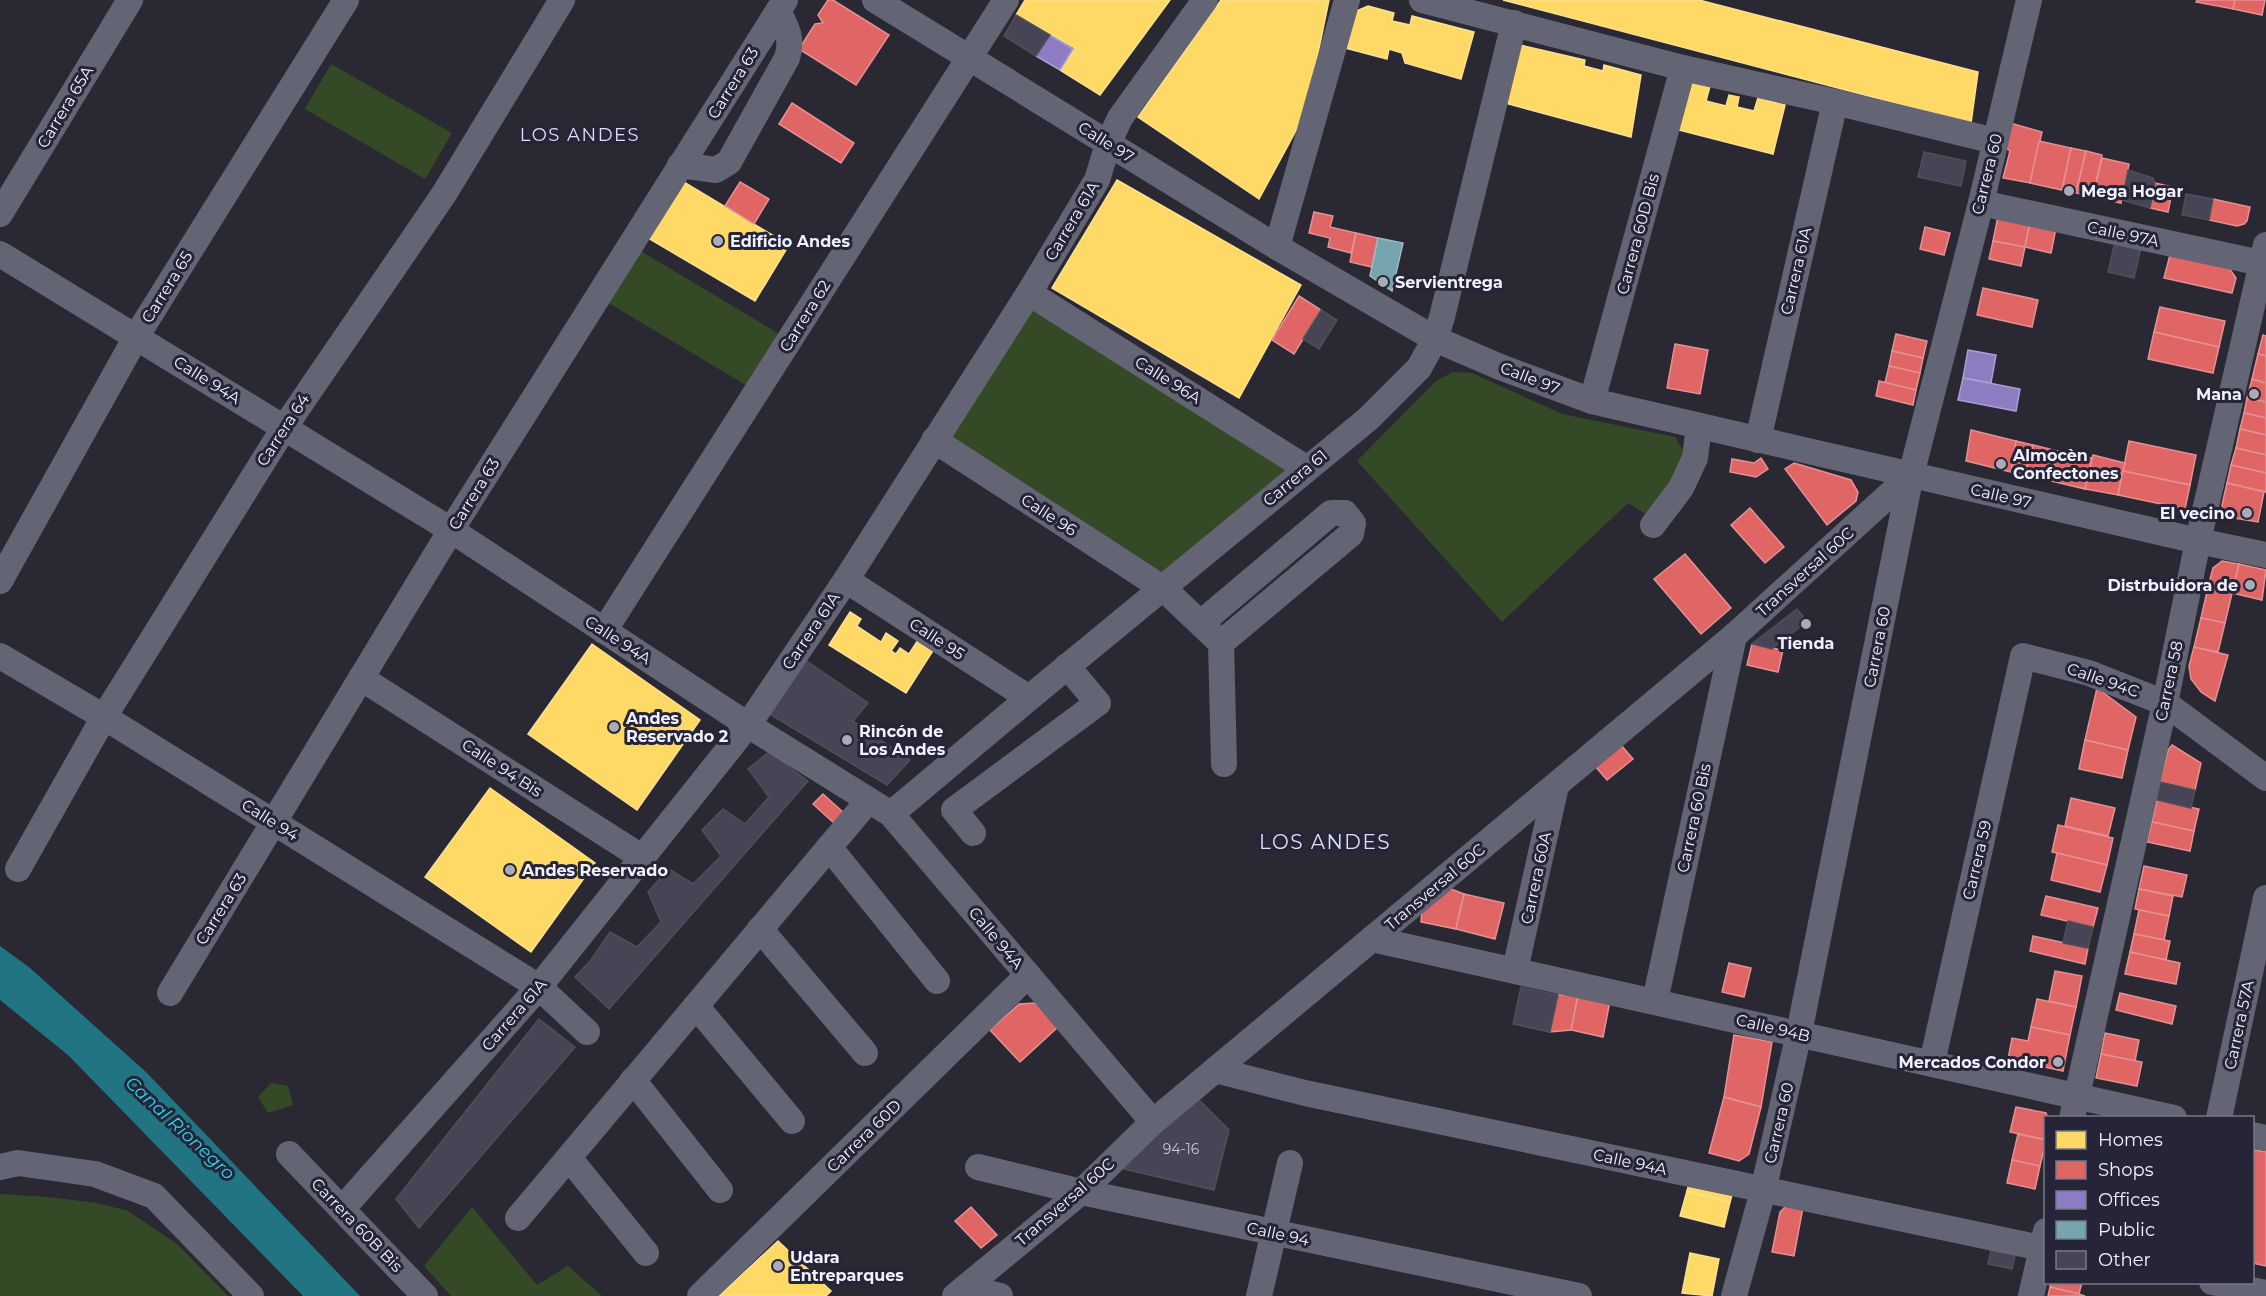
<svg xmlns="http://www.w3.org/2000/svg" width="2266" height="1296" font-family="Montserrat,sans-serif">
  <rect width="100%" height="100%" fill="#2a2933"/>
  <g fill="#344a27">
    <polygon points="331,64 452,133 425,179 305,109"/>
    <polygon points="639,250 781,335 749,387 607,302"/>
    <polygon points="1032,310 1288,469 1171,577 946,437"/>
    <polygon points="1453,372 1472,373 1562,414 1675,437 1686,455 1650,517 1628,503 1502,622 1357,461 1436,381"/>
    <polygon points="271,1083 288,1086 293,1105 268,1113 258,1097"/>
    <polygon points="0,1194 48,1197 97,1203 128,1211 177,1244 228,1296 0,1296"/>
    <polygon points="472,1207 537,1285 568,1266 602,1296 451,1296 424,1266"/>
  </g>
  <polygon fill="#217583" points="0,946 30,968 147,1073 360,1296 303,1296 68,1055 0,1000"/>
  <g fill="#ffd966" stroke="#fbe093" stroke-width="1.5">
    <polygon points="1025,0 1170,0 1100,95 1060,70 1075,48 1016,15"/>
    <polygon points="1221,0 1329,0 1306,112 1259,199 1138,117"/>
    <polygon points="1503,0 1699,0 1978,72 1971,123"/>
    <polygon points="1368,6 1394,13 1392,21 1410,25 1412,16 1474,32 1461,79 1405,63 1402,53 1389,49 1387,59 1345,48 1354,12"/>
    <polygon points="1520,45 1585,60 1584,66 1603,71 1604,65 1641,75 1631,137 1505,103"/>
    <polygon points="1687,80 1710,86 1706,101 1726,106 1729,95 1739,97 1737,107 1754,111 1758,98 1785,105 1773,154 1675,129"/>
    <polygon points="1117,180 1301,285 1239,398 1052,288"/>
    <polygon points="682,181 789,245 755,301 648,238"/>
    <polygon points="850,612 861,619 857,626 881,642 886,633 898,641 891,651 896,654 900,648 909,654 918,640 934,649 906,693 829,645"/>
    <polygon points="592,644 700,720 637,810 528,734"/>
    <polygon points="490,788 595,863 531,952 425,877"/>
    <polygon points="1691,1177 1734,1188 1730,1202 1687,1191"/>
    <polygon points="1687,1191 1730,1202 1724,1227 1680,1216"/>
    <polygon points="778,1241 831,1291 826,1296 719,1296"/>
    <polygon points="1690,1253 1719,1259 1712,1296 1682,1293"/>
  </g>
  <g fill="#e06666" stroke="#e59093" stroke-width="1.5">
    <polygon points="828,0 833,0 889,35 856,85 799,49 815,24 823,23 818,15"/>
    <polygon points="2197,0 2235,0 2233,9 2196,2"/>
    <polygon points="2235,0 2265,0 2262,15 2233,9"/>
    <polygon points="792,103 854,143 841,163 779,124"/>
    <polygon points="2010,123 2042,132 2030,183 2003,178 2010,151 2003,146"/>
    <polygon points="2039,141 2071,148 2062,190 2030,183"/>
    <polygon points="2071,148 2086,151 2076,193 2062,190"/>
    <polygon points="2086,151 2102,155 2093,197 2076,193"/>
    <polygon points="2102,158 2129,164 2121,203 2093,197"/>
    <polygon points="740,182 769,199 754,224 725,206"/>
    <polygon points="2155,183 2173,187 2168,212 2150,208"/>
    <polygon points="2213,199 2250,207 2247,221 2244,224 2237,226 2209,220"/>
    <polygon points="1314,212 1333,216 1330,227 1356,233 1351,253 1328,247 1330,238 1309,233"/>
    <polygon points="1998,216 2030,223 2025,247 1993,241"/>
    <polygon points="2030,223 2056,228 2051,253 2025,247"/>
    <polygon points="1925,227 1950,233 1944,255 1920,249"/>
    <polygon points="1356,233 1378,238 1372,267 1350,262"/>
    <polygon points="1993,241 2025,247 2021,266 1989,259"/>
    <polygon points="2170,255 2229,268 2236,278 2232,293 2164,278"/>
    <polygon points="1983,288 2038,300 2032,327 1977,315"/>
    <polygon points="1299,296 1321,310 1294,354 1272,340"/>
    <polygon points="2160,307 2225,321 2219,347 2154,332"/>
    <polygon points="2154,332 2219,347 2213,373 2148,359"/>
    <polygon points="1896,334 1927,341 1923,358 1892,351"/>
    <polygon points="2263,335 2266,336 2266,356 2258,354"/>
    <polygon points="1675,344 1708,350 1700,394 1667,388"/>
    <polygon points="1892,351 1923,358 1920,373 1889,366"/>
    <polygon points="2258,354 2266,356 2266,383 2252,379"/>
    <polygon points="1889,366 1920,373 1916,390 1885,383"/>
    <polygon points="2252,379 2266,383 2266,402 2247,398"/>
    <polygon points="1879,381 1916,390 1913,405 1876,396"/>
    <polygon points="2247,398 2266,402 2266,418 2244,413"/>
    <polygon points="2244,413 2266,418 2266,435 2240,429"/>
    <polygon points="2240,429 2266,435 2266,455 2236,448"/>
    <polygon points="1971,430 2016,441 2011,472 1966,461"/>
    <polygon points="2016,441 2033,445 2025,475 2011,472"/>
    <polygon points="2129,441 2196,455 2190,485 2123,471"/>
    <polygon points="2033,445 2058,451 2051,481 2025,475"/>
    <polygon points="2236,448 2266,455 2266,473 2231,465"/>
    <polygon points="2058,451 2092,458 2085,489 2051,481"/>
    <polygon points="2093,455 2125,463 2118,495 2085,489"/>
    <polygon points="1761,458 1768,469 1756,477 1730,472 1732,459 1754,463"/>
    <polygon points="1794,463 1851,480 1858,492 1856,501 1827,525 1785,469"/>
    <polygon points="2231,465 2266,473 2266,492 2227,483"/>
    <polygon points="2123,471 2190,485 2185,509 2118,495"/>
    <polygon points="2227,483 2264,492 2258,522 2228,517 2224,514 2222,505"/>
    <polygon points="1750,508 1784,547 1765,563 1731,525"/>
    <polygon points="1685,554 1731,608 1701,634 1654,579"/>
    <polygon points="2222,561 2239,564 2233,589 2209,583 2213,568"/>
    <polygon points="2239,564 2266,570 2262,600 2232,593"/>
    <polygon points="2209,583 2233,589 2225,623 2201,618"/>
    <polygon points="2201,618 2225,623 2218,652 2194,647"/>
    <polygon points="1752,644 1783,650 1778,672 1747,665"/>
    <polygon points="2194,647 2228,655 2215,701 2201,692 2191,679 2189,666"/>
    <polygon points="2097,688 2136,717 2128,750 2085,740"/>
    <polygon points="2085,740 2128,750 2122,778 2079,769"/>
    <polygon points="1621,745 1633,759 1607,780 1595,766"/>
    <polygon points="2172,745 2201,763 2195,790 2160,782 2168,750"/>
    <polygon points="823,794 844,813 835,824 813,804"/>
    <polygon points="2071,798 2115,808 2108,836 2065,826"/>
    <polygon points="2157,800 2199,809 2194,831 2152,822"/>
    <polygon points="2152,822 2194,831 2190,851 2147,842"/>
    <polygon points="2058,825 2113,838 2107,865 2052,852"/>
    <polygon points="2057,853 2107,865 2100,892 2051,880"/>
    <polygon points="2144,866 2187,875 2182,897 2139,889"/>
    <polygon points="1438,884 1464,894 1456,929 1421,922 1422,910"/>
    <polygon points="2139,889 2173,896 2169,916 2135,909"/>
    <polygon points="1464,894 1504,903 1495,939 1456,929"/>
    <polygon points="2046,896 2098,908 2093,927 2041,915"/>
    <polygon points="2139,910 2169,916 2164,940 2134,934"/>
    <polygon points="2134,934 2170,941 2166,960 2130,952"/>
    <polygon points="2033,936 2088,948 2085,964 2030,951"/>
    <polygon points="2130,952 2180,963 2176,984 2125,974"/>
    <polygon points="1729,963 1751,968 1744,997 1722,992"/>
    <polygon points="2055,971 2082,976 2076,1007 2049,1001"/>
    <polygon points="2120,993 2176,1006 2172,1024 2116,1010"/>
    <polygon points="1578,994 1610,1001 1603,1037 1571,1030"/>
    <polygon points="1578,994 1571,1030 1550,1032 1558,995"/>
    <polygon points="2037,999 2076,1007 2070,1035 2031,1027"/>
    <polygon points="1035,1003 1058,1027 1020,1062 990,1030 1019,1004"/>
    <polygon points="2031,1027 2070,1035 2063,1071 2008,1059 2012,1038 2028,1041"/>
    <polygon points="2105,1033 2139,1040 2135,1061 2101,1054"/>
    <polygon points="1734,1035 1772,1042 1761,1107 1724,1097"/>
    <polygon points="2101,1054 2142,1062 2137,1086 2096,1078"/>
    <polygon points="1724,1097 1761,1107 1749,1154 1739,1161 1709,1153"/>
    <polygon points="2016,1107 2046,1113 2048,1118 2046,1118 2046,1140 2010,1132"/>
    <polygon points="2018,1134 2046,1140 2040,1166 2012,1160"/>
    <polygon points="2255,1150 2266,1152 2266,1266 2252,1263 2252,1162"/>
    <polygon points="2012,1160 2040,1166 2035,1189 2007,1183"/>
    <polygon points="1788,1204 1803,1207 1794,1256 1772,1252 1780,1212"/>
    <polygon points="971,1207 997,1235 981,1248 955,1221"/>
    <polygon points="2051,1282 2082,1282 2079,1294 2050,1287"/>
    <polygon points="2050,1287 2079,1294 2085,1296 2048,1296"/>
  </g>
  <g fill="#8e7cc3" stroke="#ac9fd4" stroke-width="1.5">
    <polygon points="1050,35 1073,49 1060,70 1036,56"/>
    <polygon points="1968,350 1996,355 1991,383 1963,378"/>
    <polygon points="1963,378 2020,389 2016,411 1958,400"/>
  </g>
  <polygon fill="#76a5af" stroke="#9bbcc6" stroke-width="1.5" points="1378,238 1403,243 1392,291 1370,276"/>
  <g fill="#474555" stroke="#4f4f57" stroke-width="1.5">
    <polygon points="1016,15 1050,35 1036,56 1004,36"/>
    <polygon points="1924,152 1966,161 1961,186 1918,177"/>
    <polygon points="2128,170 2153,178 2155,183 2150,208 2122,200"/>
    <polygon points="2186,194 2213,199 2209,220 2182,215"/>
    <polygon points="2115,242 2141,248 2134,278 2108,272"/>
    <polygon points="1321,310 1337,320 1319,349 1303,339"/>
    <polygon points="1797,609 1803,616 1802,625 1772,649 1752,644"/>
    <polygon points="805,660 868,703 853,721 910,760 887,785 768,713"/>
    <polygon points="769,752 808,781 609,1009 575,977 591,960 610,932 637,947 661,922 648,892 669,869 693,884 721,856 702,830 723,809 745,824 769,797 748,769"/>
    <polygon points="2160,782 2195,790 2191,808 2157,800"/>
    <polygon points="2068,921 2093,927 2088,948 2063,943"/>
    <polygon points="1521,987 1558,995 1550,1032 1513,1024"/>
    <polygon points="539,1019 575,1047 419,1228 396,1199"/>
    <polygon points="1198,1099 1229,1130 1214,1190 1116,1167"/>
    <polygon points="1992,1246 2010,1250 2015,1257 2012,1269 1988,1264"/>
  </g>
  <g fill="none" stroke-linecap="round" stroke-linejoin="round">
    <g stroke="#636474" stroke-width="26">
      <polyline points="875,0 1277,247 1435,339 1500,367 1592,401 2198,541 2266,555"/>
      <polyline points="1422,0 1683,68 1835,102 1995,141"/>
      <path d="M680,165l36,5 13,-8 58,-104c6,-19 0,-30 -9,-47"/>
      <polyline points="1981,203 2266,264"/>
      <polyline points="0,214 130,0"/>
      <polyline points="1277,247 1347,0"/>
      <polyline points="0,254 451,530 748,725 891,814 1153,1122"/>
      <polyline points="1029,293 1306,468"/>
      <polyline points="1592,401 1683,68"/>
      <polyline points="934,440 1164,589 1221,643 1224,764"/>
      <polyline points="1758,440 1835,102"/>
      <polyline points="1653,525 1681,488 1695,458 1699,426"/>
      <polyline points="846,580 1029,698"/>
      <polyline points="0,581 136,337 346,0"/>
      <polyline points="1201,623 1331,513 1345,513 1353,523 1351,534 1221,643"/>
      <polyline points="604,631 1006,0"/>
      <polyline points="0,656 104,717 539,987 587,1032"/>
      <polyline points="361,678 643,858"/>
      <polyline points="891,814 1029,698 1368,419 1419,368 1435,339 1442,317 1514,23"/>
      <polyline points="973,833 954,810 1098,703 1067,666"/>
      <polyline points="829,847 937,981"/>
      <polyline points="18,869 104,717 284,428 444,194 562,0"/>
      <polyline points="760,929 865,1053"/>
      <polyline points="1372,939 2174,1118"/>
      <polyline points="1515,970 1556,786"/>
      <polyline points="170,993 451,530 785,0"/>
      <polyline points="1655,1001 1734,636"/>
      <polyline points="696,1006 792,1121"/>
      <polyline points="1932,1063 2023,656 2089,673 2165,703 2266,778"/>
      <polyline points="1215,1070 1305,1093 2046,1249"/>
      <polyline points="633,1080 720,1190"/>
      <polyline points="2072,1118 2165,703 2198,541 2266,245"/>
      <polyline points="2219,1118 2266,898"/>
      <polyline points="2252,1135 2266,1138"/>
      <polyline points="289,1154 425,1296"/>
      <polyline points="569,1158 646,1253"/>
      <polyline points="0,1167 18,1163 95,1174 154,1196 251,1296"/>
      <polyline points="978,1167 1081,1192 1579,1296"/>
      <polyline points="342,1209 539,987 748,725 846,580 1029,293 1097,180 1108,144 1120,118 1205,0"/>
      <polyline points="518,1218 868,801"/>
      <polyline points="2212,1282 2266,1293"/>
      <polyline points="965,1288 1000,1296"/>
      <polyline points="700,1296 1028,975"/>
      <polyline points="955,1296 1081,1192 1153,1122 1734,636 1911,475"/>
      <polyline points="1259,1296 1290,1163"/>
      <polyline points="1734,1296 1763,1191 1799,1033 1911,475 1981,203 2029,0"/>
      <polyline points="2031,1296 2046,1231"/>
    </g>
  </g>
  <g fill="#ababb6" stroke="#262537" stroke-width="2">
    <circle cx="2069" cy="191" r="6"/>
    <circle cx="718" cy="241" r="6"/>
    <circle cx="1383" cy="282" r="6"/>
    <circle cx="2254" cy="394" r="6"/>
    <circle cx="2001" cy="464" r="6"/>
    <circle cx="2247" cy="513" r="6"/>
    <circle cx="2250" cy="585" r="6"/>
    <circle cx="1806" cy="624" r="6"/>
    <circle cx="614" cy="727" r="6"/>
    <circle cx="847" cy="740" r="6"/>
    <circle cx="510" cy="870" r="6"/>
    <circle cx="2058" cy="1062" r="6"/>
    <circle cx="778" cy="1266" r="6"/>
  </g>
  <g text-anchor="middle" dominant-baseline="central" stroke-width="6" stroke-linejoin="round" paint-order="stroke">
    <g font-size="14" fill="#c6c6d3">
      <text x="1181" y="1149">94-16</text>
    </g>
    <g font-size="16" fill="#f1f1fd" stroke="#262537">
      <text transform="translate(733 83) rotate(-58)">Carrera 63</text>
      <text transform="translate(65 107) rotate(-59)">Carrera 65A</text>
      <text transform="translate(1106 142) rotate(32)">Calle 97</text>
      <text transform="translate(1987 174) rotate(-76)">Carrera 60</text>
      <text transform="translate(1072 221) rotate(-59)">Carrera 61A</text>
      <text transform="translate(1638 234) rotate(-75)">Carrera 60D Bis</text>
      <text transform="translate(2123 234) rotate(12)">Calle 97A</text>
      <text transform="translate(1796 271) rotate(-77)">Carrera 61A</text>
      <text transform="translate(167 287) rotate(-58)">Carrera 65</text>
      <text transform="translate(805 316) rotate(-58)">Carrera 62</text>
      <text transform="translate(1530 378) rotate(21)">Calle 97</text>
      <text transform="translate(207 380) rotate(32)">Calle 94A</text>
      <text transform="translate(1168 380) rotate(32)">Calle 96A</text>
      <text transform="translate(283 430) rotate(-57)">Carrera 64</text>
      <text transform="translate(1295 478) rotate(-40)">Carrera 61</text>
      <text transform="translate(474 494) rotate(-58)">Carrera 63</text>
      <text transform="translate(2001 496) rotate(13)">Calle 97</text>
      <text transform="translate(1049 515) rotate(33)">Calle 96</text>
      <text transform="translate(1805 572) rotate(-42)">Transversal 60C</text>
      <text transform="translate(811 631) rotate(-56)">Carrera 61A</text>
      <text transform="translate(937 639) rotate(33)">Calle 95</text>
      <text transform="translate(618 640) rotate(33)">Calle 94A</text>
      <text transform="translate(1877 647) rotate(-79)">Carrera 60</text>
      <text transform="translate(2103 680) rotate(19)">Calle 94C</text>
      <text transform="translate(2169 681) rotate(-78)">Carrera 58</text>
      <text transform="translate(502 768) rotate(33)">Calle 94 Bis</text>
      <text transform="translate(1694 818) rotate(-78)">Carrera 60 Bis</text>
      <text transform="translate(270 820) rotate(32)">Calle 94</text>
      <text transform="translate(1977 860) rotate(-77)">Carrera 59</text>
      <text transform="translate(1536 878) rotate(-78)">Carrera 60A</text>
      <text transform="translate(1435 887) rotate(-40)">Transversal 60C</text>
      <text transform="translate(221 909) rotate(-58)">Carrera 63</text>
      <text transform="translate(996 938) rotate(50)">Calle 94A</text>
      <text transform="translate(514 1015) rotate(-49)">Carrera 61A</text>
      <text transform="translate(2239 1025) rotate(-78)">Carrera 57A</text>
      <text transform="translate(1773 1028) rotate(13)">Calle 94B</text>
      <text transform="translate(1779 1123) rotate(-77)">Carrera 60</text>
      <text transform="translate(864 1136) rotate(-44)">Carrera 60D</text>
      <text transform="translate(1630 1162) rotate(12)">Calle 94A</text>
      <text transform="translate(1065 1202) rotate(-41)">Transversal 60C</text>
      <text transform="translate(357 1225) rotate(46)">Carrera 60B Bis</text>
      <text transform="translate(1278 1234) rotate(12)">Calle 94</text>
    </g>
    <g font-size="16" font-weight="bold" fill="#f1f1fd" stroke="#262537" text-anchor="start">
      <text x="2081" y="191">Mega Hogar</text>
      <text x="730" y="241">Edificio Andes</text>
      <text x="1395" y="282">Servientrega</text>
      <text x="2242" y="394" text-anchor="end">Mana</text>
      <text x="2013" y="455">Almocèn<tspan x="2013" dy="18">Confectones</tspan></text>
      <text x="2235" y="513" text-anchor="end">El vecino</text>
      <text x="2238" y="585" text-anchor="end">Distrbuidora de</text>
      <text x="1806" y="643" text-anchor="middle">Tienda</text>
      <text x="626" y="718">Andes<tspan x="626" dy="18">Reservado 2</tspan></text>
      <text x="859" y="731">Rincón de<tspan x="859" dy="18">Los Andes</tspan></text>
      <text x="522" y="870">Andes Reservado</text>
      <text x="2046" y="1062" text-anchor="end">Mercados Condor</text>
      <text x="790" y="1257">Udara<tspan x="790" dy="18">Entreparques</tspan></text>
    </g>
    <g font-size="18" letter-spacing="1.5" fill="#dfdff7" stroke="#262537">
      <text x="580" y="135">LOS ANDES</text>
    </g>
    <g font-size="18" font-style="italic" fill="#21daf3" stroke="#262537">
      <text transform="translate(180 1128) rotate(43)">Canal Rionegro</text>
    </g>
    <g font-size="20" letter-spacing="1.5" fill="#dfdff7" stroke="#262537">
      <text x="1325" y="842">LOS ANDES</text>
    </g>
  </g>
  <rect x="2044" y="1116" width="210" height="168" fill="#262537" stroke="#777786" stroke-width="1.5"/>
  <rect x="2056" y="1131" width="30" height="18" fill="#ffd966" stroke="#777786" stroke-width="1.5"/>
  <text x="2098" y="1146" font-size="18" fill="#f1f1fd">Homes</text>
  <rect x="2056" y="1161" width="30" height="18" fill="#e06666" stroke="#777786" stroke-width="1.5"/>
  <text x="2098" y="1176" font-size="18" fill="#f1f1fd">Shops</text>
  <rect x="2056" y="1191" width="30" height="18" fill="#8e7cc3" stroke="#777786" stroke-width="1.5"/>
  <text x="2098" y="1206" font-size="18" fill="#f1f1fd">Offices</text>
  <rect x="2056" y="1221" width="30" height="18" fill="#76a5af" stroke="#777786" stroke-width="1.5"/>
  <text x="2098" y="1236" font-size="18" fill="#f1f1fd">Public</text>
  <rect x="2056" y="1251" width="30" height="18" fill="#474555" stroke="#777786" stroke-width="1.5"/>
  <text x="2098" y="1266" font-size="18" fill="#f1f1fd">Other</text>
</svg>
